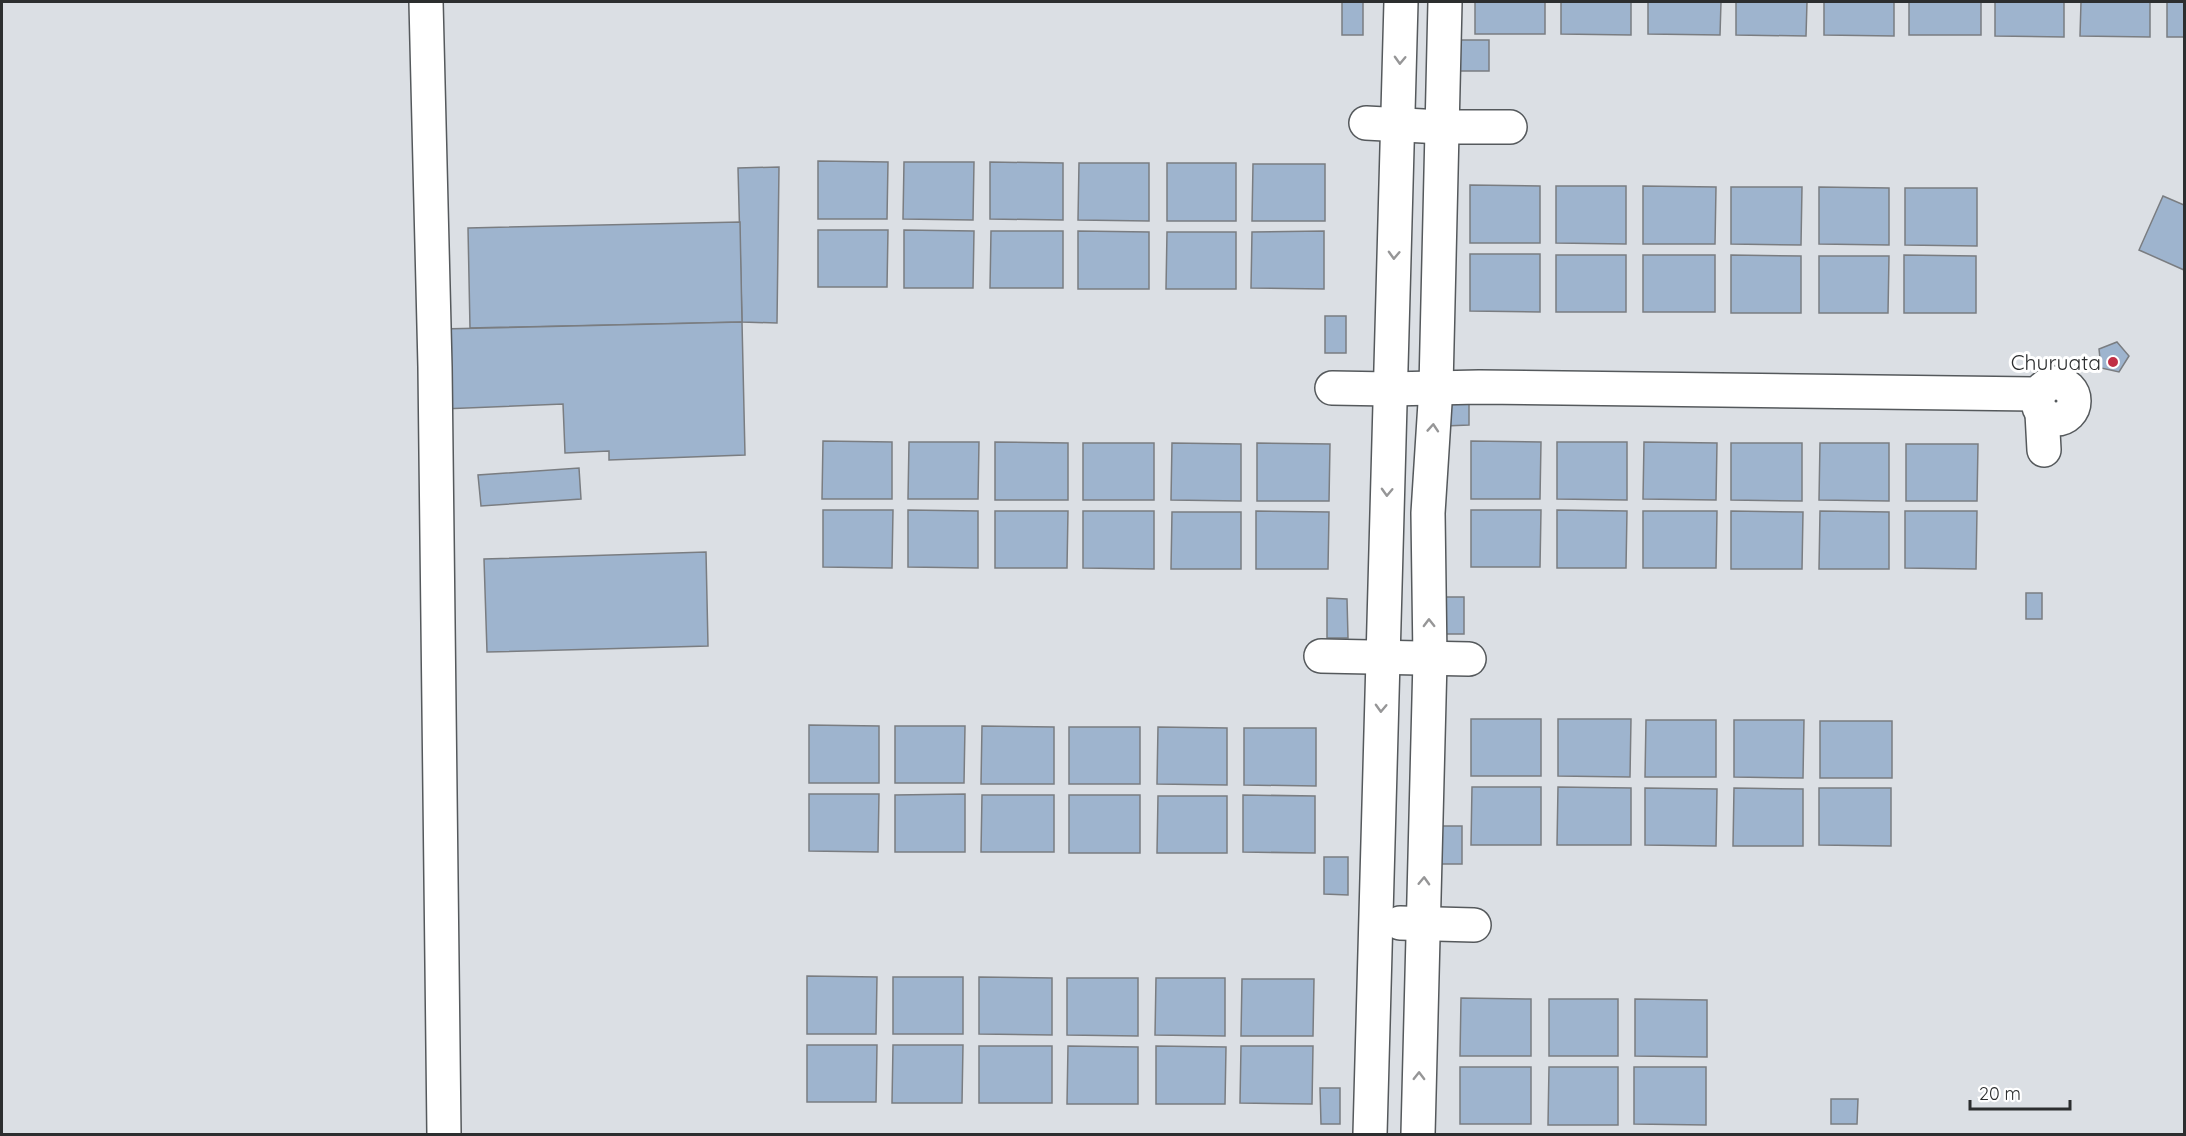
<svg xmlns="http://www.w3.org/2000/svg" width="2186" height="1136" font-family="Quicksand,sans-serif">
  <rect width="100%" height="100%" fill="#dbdfe4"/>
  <g fill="#9eb4ce" stroke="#7a7d81" stroke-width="1.5">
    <rect x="1342" y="2" width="21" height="33"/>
    <rect x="1475" y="2" width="70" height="32"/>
    <polygon points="1561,2 1631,2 1631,35 1561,34"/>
    <polygon points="1648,2 1721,2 1720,35 1648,34"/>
    <polygon points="1736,2 1807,2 1806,36 1736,35"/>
    <polygon points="1824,2 1894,2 1894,36 1824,35"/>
    <rect x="1909" y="2" width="72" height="33"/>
    <polygon points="1995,2 2064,2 2064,37 1995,36"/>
    <polygon points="2081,2 2150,2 2150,37 2080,36"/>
    <rect x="2167" y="2" width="17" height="35"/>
    <rect x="1448" y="40" width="41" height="31"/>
    <polygon points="818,161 888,162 887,219 818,219"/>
    <polygon points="904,162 974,162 973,220 903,219"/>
    <polygon points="990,162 1063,163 1063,220 990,219"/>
    <polygon points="1079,163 1149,163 1149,221 1078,220"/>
    <rect x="1167" y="163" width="69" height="58"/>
    <polygon points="1253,164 1325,164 1325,221 1252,221"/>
    <polygon points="779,167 777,323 742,322 738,168"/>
    <polygon points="1470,185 1540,186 1540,243 1470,243"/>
    <polygon points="1556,186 1626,186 1626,244 1556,243"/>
    <polygon points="1643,186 1716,187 1715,244 1643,244"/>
    <polygon points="1731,187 1802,187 1801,245 1731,244"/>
    <polygon points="1819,187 1889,188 1889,245 1819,244"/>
    <polygon points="1905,188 1977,188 1977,246 1905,245"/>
    <polygon points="2163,196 2184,205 2184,270 2139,250"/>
    <polygon points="740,222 742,322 470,328 468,228"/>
    <polygon points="818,230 888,230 887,287 818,287"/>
    <polygon points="904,230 974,231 973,288 904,288"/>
    <polygon points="991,231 1063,231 1063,288 990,288"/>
    <polygon points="1078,231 1149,232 1149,289 1078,289"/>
    <polygon points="1324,231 1324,289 1251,288 1252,232"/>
    <polygon points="1167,232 1236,232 1236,289 1166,289"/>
    <polygon points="1470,254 1540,254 1540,312 1470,311"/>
    <rect x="1556" y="255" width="70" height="57"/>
    <rect x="1643" y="255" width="72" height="57"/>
    <polygon points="1731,255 1801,256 1801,313 1731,313"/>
    <polygon points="1904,255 1976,256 1976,313 1904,313"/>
    <polygon points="1819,256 1889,256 1888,313 1819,313"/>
    <rect x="1325" y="316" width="21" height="37"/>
    <polygon points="742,322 745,455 609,460 609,451 565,453 563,404 442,409 440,329"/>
    <polygon points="2117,342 2129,356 2119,372 2101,368 2099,349"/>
    <polygon points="1445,391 1469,391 1469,425 1445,426"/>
    <polygon points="823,441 892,442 892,499 822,499"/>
    <polygon points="1471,441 1541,442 1540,499 1471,499"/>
    <polygon points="909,442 979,442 978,499 908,499"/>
    <polygon points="995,442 1068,443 1068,500 995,500"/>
    <polygon points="1557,442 1627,442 1627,500 1557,499"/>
    <polygon points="1644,442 1717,443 1716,500 1643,499"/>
    <rect x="1083" y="443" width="71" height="57"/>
    <polygon points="1172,443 1241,444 1241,501 1171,500"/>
    <polygon points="1257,443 1330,444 1329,501 1257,501"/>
    <polygon points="1731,443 1802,443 1802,501 1731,500"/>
    <polygon points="1820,443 1889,443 1889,501 1819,500"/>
    <polygon points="1906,444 1978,444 1977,501 1906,501"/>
    <polygon points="579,468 581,499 481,506 478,475"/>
    <polygon points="823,510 893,510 892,568 823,567"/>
    <polygon points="908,510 978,511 978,568 908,567"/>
    <polygon points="1471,510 1541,510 1540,567 1471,567"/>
    <polygon points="1557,510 1627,511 1626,568 1557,568"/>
    <polygon points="995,511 1068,511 1067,568 995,568"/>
    <polygon points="1083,511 1154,511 1154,569 1083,568"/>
    <polygon points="1256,511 1329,512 1328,569 1256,569"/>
    <polygon points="1643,511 1717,511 1716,568 1643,568"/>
    <polygon points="1731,511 1803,512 1802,569 1731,569"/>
    <polygon points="1820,511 1889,512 1889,569 1819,569"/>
    <polygon points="1905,511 1977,511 1976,569 1905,568"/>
    <polygon points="1172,512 1241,512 1241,569 1171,569"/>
    <polygon points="706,552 708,646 487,652 484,559"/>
    <rect x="2026" y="593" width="16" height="26"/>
    <rect x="1440" y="597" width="24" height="37"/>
    <polygon points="1327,598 1347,599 1348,638 1327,638"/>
    <rect x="1471" y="719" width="70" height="57"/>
    <polygon points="1558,719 1631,719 1630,777 1558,776"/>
    <polygon points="1646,720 1716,720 1716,777 1645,777"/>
    <polygon points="1734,720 1804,720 1803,778 1734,777"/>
    <rect x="1820" y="721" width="72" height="57"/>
    <polygon points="809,725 879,726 879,783 809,783"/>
    <polygon points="895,726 965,726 964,783 895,783"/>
    <polygon points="982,726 1054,727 1054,784 981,784"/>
    <rect x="1069" y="727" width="71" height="57"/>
    <polygon points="1158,727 1227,728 1227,785 1157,784"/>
    <polygon points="1244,728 1316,728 1316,786 1244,785"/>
    <polygon points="1472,787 1541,787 1541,845 1471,845"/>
    <polygon points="1558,787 1631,788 1631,845 1557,845"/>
    <polygon points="1645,788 1717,789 1716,846 1645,845"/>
    <polygon points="1734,788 1803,789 1803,846 1733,846"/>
    <polygon points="1819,788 1891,788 1891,846 1819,845"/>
    <polygon points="809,794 879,794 878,852 809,851"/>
    <polygon points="965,794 965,852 895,852 895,795"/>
    <polygon points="982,795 1054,795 1054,852 981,852"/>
    <rect x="1069" y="795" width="71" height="58"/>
    <polygon points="1243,795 1315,796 1315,853 1243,852"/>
    <polygon points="1158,796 1227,796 1227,853 1157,853"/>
    <rect x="1435" y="826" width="27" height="38"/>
    <polygon points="1324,857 1348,857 1348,895 1324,894"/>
    <polygon points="807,976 877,977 876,1034 807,1034"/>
    <rect x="893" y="977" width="70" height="57"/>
    <polygon points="979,977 1052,978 1052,1035 979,1034"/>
    <polygon points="1067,978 1138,978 1138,1036 1067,1035"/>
    <polygon points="1156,978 1225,978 1225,1036 1155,1035"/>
    <polygon points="1242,979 1314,979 1313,1036 1241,1036"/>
    <polygon points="1461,998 1531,999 1531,1056 1460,1056"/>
    <rect x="1549" y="999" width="69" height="57"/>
    <polygon points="1635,999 1707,1000 1707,1057 1635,1056"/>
    <polygon points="807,1045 877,1045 876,1102 807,1102"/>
    <polygon points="893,1045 963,1045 962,1103 892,1103"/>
    <rect x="979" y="1046" width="73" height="57"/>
    <polygon points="1068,1046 1138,1047 1138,1104 1067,1104"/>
    <polygon points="1156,1046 1226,1047 1225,1104 1156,1104"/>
    <polygon points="1241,1046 1313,1046 1312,1104 1240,1103"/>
    <rect x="1460" y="1067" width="71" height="57"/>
    <polygon points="1549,1067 1618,1067 1618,1125 1548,1125"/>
    <polygon points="1634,1067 1706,1067 1706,1125 1634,1124"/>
    <polygon points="1320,1088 1340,1088 1340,1124 1321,1124"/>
    <polygon points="1831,1099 1858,1099 1857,1124 1831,1124"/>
  </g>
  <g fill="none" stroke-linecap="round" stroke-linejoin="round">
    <g stroke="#55595c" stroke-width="36">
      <g id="minor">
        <polyline points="426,2 435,367 444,1134"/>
        <polyline points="1366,123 1442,127 1510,127"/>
        <circle cx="2056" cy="401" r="18"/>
        <polyline points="1332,388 1390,389 1479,387 2039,394"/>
        <polyline points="2042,413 2044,450"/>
        <polyline points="1321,656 1469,659"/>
        <polyline points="1400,923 1474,925"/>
        <polyline points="1370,1134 1401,2"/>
        <polyline points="1418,1134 1430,660 1428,513 1436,387 1445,2"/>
      </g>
    </g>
    <use href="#minor" stroke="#fff" stroke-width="33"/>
  </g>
  <defs><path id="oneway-chevron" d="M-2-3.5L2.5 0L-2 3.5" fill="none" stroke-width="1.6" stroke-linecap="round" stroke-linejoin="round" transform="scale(1.5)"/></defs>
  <g stroke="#969697">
    <use href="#oneway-chevron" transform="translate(1400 60) rotate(92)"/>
    <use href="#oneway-chevron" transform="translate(1394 255) rotate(92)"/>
    <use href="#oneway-chevron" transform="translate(1433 428) rotate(-86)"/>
    <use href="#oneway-chevron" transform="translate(1387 492) rotate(92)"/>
    <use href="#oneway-chevron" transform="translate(1429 623) rotate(-91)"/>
    <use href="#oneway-chevron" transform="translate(1381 708) rotate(92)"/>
    <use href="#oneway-chevron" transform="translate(1424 881) rotate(-88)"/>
    <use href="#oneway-chevron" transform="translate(1419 1076) rotate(-89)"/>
  </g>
  <circle fill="#c02f46" stroke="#fff" stroke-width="2" cx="2113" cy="362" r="6"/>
  <g text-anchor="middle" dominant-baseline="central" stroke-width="6" stroke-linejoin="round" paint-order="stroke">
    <g font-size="21" fill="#2c2e2f" stroke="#fff" text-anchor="end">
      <text x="2101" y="362">Churuata</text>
    </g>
  </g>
  <rect width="2186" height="1136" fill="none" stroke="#2c2e2f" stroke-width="6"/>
  <path d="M1970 1100v9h100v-9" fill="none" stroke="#2c2e2f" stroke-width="3"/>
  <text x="1979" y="1100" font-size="18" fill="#2c2e2f" stroke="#ffffff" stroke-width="4.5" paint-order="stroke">20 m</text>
</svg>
